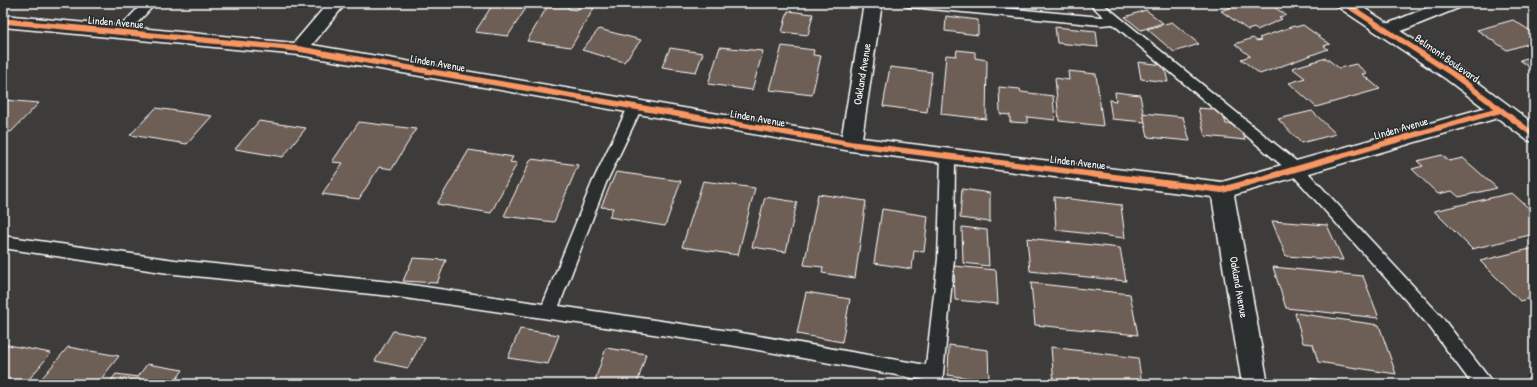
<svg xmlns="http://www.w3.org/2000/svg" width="1537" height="387" font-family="'Patrick Hand',sans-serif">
  <rect width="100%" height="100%" fill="#3e3c3a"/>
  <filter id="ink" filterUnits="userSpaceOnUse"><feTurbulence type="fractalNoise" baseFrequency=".025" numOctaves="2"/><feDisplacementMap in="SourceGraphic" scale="8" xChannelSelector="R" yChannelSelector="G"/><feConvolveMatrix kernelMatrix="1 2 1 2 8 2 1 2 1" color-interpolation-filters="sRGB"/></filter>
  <g filter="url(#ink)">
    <g fill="#6e5e56" stroke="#fff">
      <polygon points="1241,3 1268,3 1286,15 1279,17 1282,19 1257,30 1254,28 1248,30 1221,11"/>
      <polygon points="493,4 526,8 508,36 475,32"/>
      <polygon points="556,5 567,6 569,9 577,10 579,6 594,8 571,47 527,41 547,7 552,7"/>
      <polygon points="1146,10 1163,23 1141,30 1125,17"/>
      <polygon points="788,11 813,14 808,35 782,32"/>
      <polygon points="946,16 978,20 978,35 945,31"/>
      <polygon points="1513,20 1534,33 1534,42 1507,50 1477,30"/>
      <polygon points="1172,22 1199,44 1174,52 1147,29"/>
      <polygon points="1303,25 1330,44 1324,46 1328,49 1260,74 1241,59 1250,56 1235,44 1253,38 1257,41 1261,40 1259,38 1294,26 1296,27"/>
      <polygon points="1055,27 1096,31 1098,47 1057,43"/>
      <polygon points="599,29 641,40 624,62 582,50"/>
      <polygon points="782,46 814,50 813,55 821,56 812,95 770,90"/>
      <polygon points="720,47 763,51 752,90 708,84"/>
      <polygon points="670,48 703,53 696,72 662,67"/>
      <polygon points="957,50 975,52 975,58 987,60 986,119 941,114 946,55 956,56"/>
      <polygon points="1534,56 1534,71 1520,60"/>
      <polygon points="1326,58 1339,68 1356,64 1367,73 1362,74 1380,89 1316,107 1289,83 1305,78 1292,68"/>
      <polygon points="1138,62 1164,65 1168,82 1141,79"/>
      <polygon points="890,67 932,72 927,112 883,106"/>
      <polygon points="1068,71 1096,74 1103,126 1059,121 1055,78 1069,80"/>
      <polygon points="999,87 1020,89 1021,92 1053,96 1055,120 1027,117 1027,123 1010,122 1010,115 1000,114"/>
      <polygon points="1115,92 1140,95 1145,122 1112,119 1109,100 1116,101"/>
      <polygon points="3,100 39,103 11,132 3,131"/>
      <polygon points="156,108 212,116 187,144 130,135"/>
      <polygon points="1198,108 1222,110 1226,124 1241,125 1245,140 1205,136"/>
      <polygon points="1312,111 1336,134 1301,143 1278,119"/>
      <polygon points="1143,113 1183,117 1190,141 1148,137"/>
      <polygon points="259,121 306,128 283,157 235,149"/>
      <polygon points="359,122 416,129 392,169 379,167 359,199 322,194 343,163 332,162"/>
      <polygon points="469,150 513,157 510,162 517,163 491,213 437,204"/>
      <polygon points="1442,155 1449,161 1463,158 1497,188 1459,197 1452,191 1438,194 1412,169 1423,166 1417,161"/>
      <polygon points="531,159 578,165 554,222 504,216"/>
      <polygon points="616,172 681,181 665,226 609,217 613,208 601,207"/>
      <polygon points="703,181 755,188 738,255 682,247"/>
      <polygon points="962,189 990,193 990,222 960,218"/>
      <polygon points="1512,193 1534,213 1534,234 1472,249 1434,211"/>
      <polygon points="818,194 866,201 855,278 822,273 823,267 804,265"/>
      <polygon points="765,197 797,202 786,252 752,247"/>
      <polygon points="1054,197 1121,205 1125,238 1056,230"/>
      <polygon points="882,209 928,216 924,252 914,251 912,269 874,263"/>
      <polygon points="1272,221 1327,225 1343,260 1286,256"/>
      <polygon points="962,227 987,230 989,266 963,263"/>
      <polygon points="1027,238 1120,248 1126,281 1030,271"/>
      <polygon points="1534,248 1534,297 1520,301 1480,261"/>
      <polygon points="413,258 446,260 437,283 403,281"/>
      <polygon points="954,266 996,270 998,304 955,300"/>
      <polygon points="1273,267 1363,276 1379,318 1286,308"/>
      <polygon points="1031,283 1130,294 1138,335 1035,325"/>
      <polygon points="806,292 850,299 842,342 797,334"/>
      <polygon points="1295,313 1379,325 1396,374 1318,362 1313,344 1303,343"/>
      <polygon points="520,329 559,335 548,364 508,358"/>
      <polygon points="393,331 425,337 408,368 375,361"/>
      <polygon points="3,344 51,353 25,384 3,384"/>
      <polygon points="949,345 988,350 989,381 948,375"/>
      <polygon points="68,347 119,356 97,384 37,384"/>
      <polygon points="1051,347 1138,358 1142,384 1054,384"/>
      <polygon points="606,348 646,354 637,384 594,383"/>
      <polygon points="147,364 183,370 173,384 108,384 116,374 138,377"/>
      <polygon points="1307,378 1353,384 1309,384"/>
    </g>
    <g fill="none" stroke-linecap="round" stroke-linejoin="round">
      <g stroke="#fff" stroke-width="3">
        <g id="service">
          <polygon points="143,3 156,3 126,35 118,35 116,32 118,29"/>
          <polygon points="904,3 949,3 1101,17 1104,17 1089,3 1102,3 1301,165 1441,316 1489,378 1492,384 1472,384 1429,326 1291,173 1113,24 1101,25 910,7 906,6"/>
          <polygon points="635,102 640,104 642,107 606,183 559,306 736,332 926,365 938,259 941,156 943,152 948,151 953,152 955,156 954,259 942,384 924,384 924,380 736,346 391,296 175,274 3,248 3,236 175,260 391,282 543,304 592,183 628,107 630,104"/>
        </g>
      </g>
      <g stroke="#fff" stroke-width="3">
        <g id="minor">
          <polygon points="328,3 346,3 312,45 842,135 864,3 882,3 862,138 1222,182 1501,103 1508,105 1511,110 1508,115 1234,195 1268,384 1242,384 1212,197 851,151 299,55 3,27 3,15 294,43"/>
          <polygon points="1439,3 1464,3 1461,7 1394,34 1388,36 1382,34 1379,30 1382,26"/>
        </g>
      </g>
      <g stroke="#fff" stroke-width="3">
        <polygon id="tertiary" points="1335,3 1356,3 1460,69 1534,124 1534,142 1527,140 1446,79 1338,7"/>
      </g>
      <use href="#service" fill="#2a2d2e" fill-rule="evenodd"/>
      <use href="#minor" fill="#2a2d2e" fill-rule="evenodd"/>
      <use href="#tertiary" fill="#2a2d2e" fill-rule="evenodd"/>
      <g stroke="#2a2d2e" stroke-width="8">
        <g id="cycleway-far1">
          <polyline points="1344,3 1453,74 1534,135"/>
          <polyline points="3,21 299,49 851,144 1098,175"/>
          <polyline points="1275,175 1501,110"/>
        </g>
      </g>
      <g stroke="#2a2d2e" stroke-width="9">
        <polyline id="cycleway" points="1090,174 1222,190 1279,174"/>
      </g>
      <use href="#cycleway-far1" stroke="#f99763" stroke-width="5.5"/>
      <use href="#cycleway" stroke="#f99763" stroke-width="6"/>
    </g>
  </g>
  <g text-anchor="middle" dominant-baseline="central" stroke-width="3" stroke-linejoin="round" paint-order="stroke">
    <g font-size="11" fill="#fff" stroke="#2a2d2e">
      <text transform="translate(116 22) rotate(5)">Linden Avenue</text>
      <text transform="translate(1447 58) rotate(35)">Belmont Boulevard</text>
      <text transform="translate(438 63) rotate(10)">Linden Avenue</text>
      <text transform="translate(862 74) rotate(-81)">Oakland Avenue</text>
      <text transform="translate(758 118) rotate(10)">Linden Avenue</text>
      <text transform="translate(1401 128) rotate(-16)">Linden Avenue</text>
      <text transform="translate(1078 162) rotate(7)">Linden Avenue</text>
      <text transform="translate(1239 287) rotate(80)">Oakland Avenue</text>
    </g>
  </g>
  <rect width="1537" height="387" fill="none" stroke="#2a2d2e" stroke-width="16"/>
  <rect x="8" y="8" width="1521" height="371" fill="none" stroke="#fff" stroke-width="1.5" filter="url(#ink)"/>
</svg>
